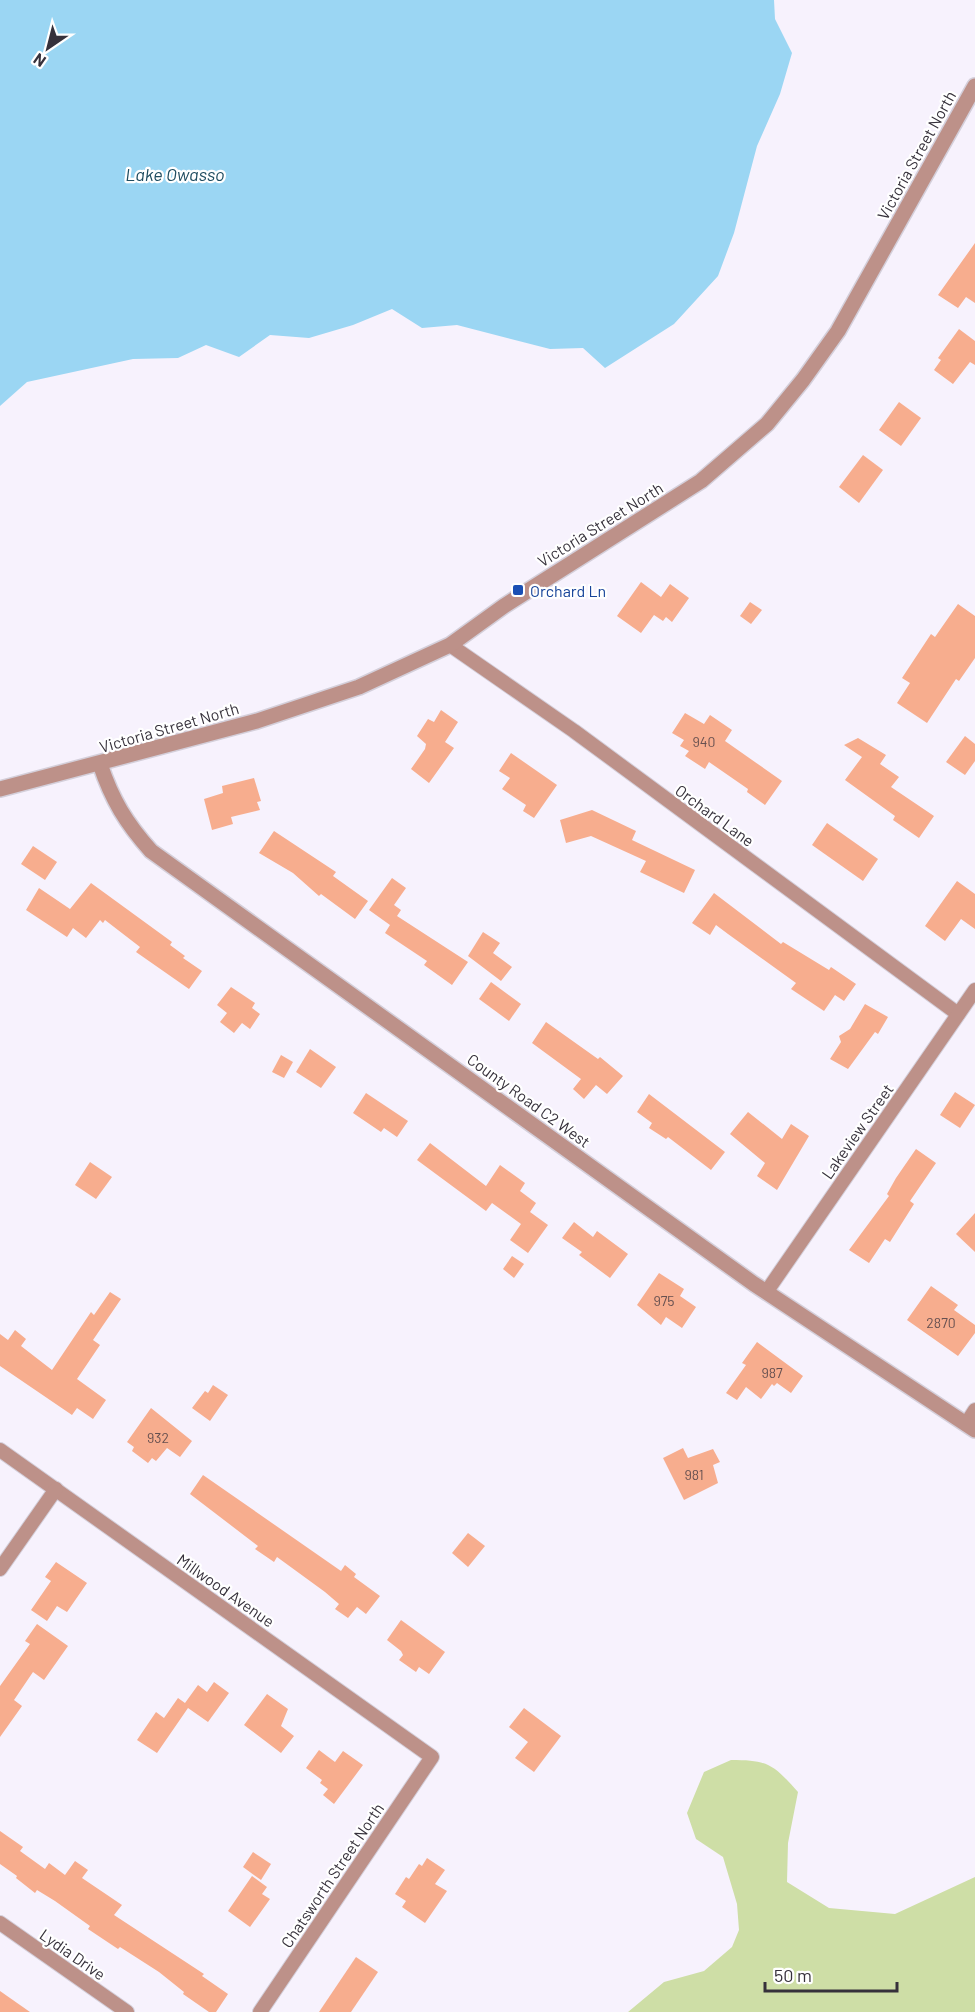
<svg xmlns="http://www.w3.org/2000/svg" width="975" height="2012" font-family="Barlow,sans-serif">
  <rect width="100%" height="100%" fill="#f7f2fd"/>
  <path fill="#cedea6" d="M731,1760c37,0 42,4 67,32l-10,51 -1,39 42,26 66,6 80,-37v135h-347l36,-30 40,-11 28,-24 7,-17 -2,-26 -14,-47 -27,-18 -9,-26 17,-41z"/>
  <polygon fill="#9bd6f3" points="0,0 774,0 775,19 792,53 780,94 757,146 734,233 718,276 674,324 605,368 583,348 550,349 457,325 422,328 392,309 353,325 309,338 270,335 239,357 206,345 178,358 133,359 27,382 0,406"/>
  <g fill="#f7ad8e">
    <polygon points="975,243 975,303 966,297 958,308 938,295"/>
    <polygon points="959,329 975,341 975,365 970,362 953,384 934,370 941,360 938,358"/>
    <polygon points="899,402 921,418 901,446 879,430"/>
    <polygon points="863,455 883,470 859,503 839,487"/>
    <polygon points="641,582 661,597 670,584 689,598 672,622 666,617 663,621 654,615 641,633 617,616"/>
    <polygon points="750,602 762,610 751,624 740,616"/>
    <polygon points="958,604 975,616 975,658 959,681 956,679 927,723 897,703 910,683 902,678 931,634 935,637"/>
    <polygon points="441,710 458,722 445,742 454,748 429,783 411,769 425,749 426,744 417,736 428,719 434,722"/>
    <polygon points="685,713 704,724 710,715 732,730 725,741 782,781 765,805 747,792 748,789 709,762 705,769 685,756 689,751 680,746 684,740 672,733"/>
    <polygon points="965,736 975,744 975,761 965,775 946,762"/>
    <polygon points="858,738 886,755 880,764 899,777 891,787 934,816 919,838 893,820 895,816 845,780 862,757 844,745"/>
    <polygon points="511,753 557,785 534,818 523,811 526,805 502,789 510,778 499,771"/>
    <polygon points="254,778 261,801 257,802 260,810 231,817 233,824 212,830 204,799 223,793 222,786"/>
    <polygon points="592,810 636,831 632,840 695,870 684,893 640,872 646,861 591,836 566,843 560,820"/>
    <polygon points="827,823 878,859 863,881 812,845"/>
    <polygon points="274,831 336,872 333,876 368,901 355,919 321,894 319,896 293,873 259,853"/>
    <polygon points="33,846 57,862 45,880 21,864"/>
    <polygon points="392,878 406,888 394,905 401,910 397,916 468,962 452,985 424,965 427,961 385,933 390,925 369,910"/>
    <polygon points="957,881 975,894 975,929 961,919 945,941 925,926"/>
    <polygon points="91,883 172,942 170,945 185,956 183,958 202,971 189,989 136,952 140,947 105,920 103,923 100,920 86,938 73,928 67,937 26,910 39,888 70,909"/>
    <polygon points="714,893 781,944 783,942 829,970 831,967 856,984 844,1001 835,995 824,1011 791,989 796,983 728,934 716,925 710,935 692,923"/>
    <polygon points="483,932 500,943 493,953 512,967 501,981 468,956"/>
    <polygon points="491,982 521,1004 509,1021 479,999"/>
    <polygon points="231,987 255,1003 252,1008 260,1014 250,1029 242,1023 234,1033 220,1022 227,1013 217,1005"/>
    <polygon points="865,1004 888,1017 878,1034 875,1032 848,1069 830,1059 841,1042 839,1036 850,1029"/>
    <polygon points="546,1022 598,1059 600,1057 623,1076 607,1094 596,1085 584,1099 573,1089 581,1079 532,1043"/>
    <polygon points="310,1049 336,1067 321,1088 296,1072"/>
    <polygon points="281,1055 293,1062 284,1078 272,1072"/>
    <polygon points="955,1092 975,1105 960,1128 940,1115"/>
    <polygon points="366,1093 408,1121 397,1137 384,1128 381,1132 353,1113"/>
    <polygon points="649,1094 725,1152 711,1170 668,1137 666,1139 649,1128 652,1123 637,1112"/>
    <polygon points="748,1112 782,1139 791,1124 809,1136 777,1190 757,1176 765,1163 730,1134"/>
    <polygon points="430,1143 486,1186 500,1165 525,1183 520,1191 536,1203 530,1212 548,1225 528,1253 510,1240 521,1224 492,1203 486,1211 417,1160"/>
    <polygon points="916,1149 936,1163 910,1201 914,1204 890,1242 885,1239 869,1263 849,1250 889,1196 887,1194 896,1178"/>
    <polygon points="90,1162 112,1177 96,1199 75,1185"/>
    <polygon points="975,1213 975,1252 956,1234"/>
    <polygon points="574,1222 593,1237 597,1231 628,1254 610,1278 579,1255 582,1252 562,1238"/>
    <polygon points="512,1256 524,1264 514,1278 503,1269"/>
    <polygon points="659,1273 684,1289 680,1296 696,1307 682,1328 666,1317 661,1325 637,1305"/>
    <polygon points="931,1286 958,1305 954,1310 975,1325 975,1333 958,1356 907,1320"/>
    <polygon points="110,1292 121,1299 93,1340 100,1345 77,1379 106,1400 93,1419 77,1408 72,1415 0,1366 0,1334 8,1340 15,1330 26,1339 21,1346 52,1370 91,1312 94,1315"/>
    <polygon points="757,1342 803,1376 791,1393 777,1383 774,1386 772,1384 761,1399 746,1387 737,1400 726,1393 746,1365 742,1363"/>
    <polygon points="213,1385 228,1395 210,1421 192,1408 205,1391 208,1393"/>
    <polygon points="151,1408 192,1441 180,1457 167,1448 156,1461 152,1458 148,1463 132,1451 134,1447 127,1442"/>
    <polygon points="683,1448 688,1458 713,1449 720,1462 713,1465 718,1483 684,1500 663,1458"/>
    <polygon points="203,1475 341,1571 345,1565 356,1574 354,1577 380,1596 366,1614 357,1607 348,1618 335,1609 339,1604 325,1592 277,1557 274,1562 255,1549 258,1546 190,1494"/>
    <polygon points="468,1533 485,1546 468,1567 452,1553"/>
    <polygon points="56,1562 87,1583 67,1612 57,1606 47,1621 31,1610 51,1581 45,1577"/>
    <polygon points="401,1620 445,1652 429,1674 419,1667 416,1672 399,1660 403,1655 401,1651 387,1640"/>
    <polygon points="37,1624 68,1646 44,1680 33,1672 14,1700 22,1706 0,1737 0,1686 30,1644 25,1641"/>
    <polygon points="214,1682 229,1693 208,1722 188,1708 157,1753 137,1740 156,1712 164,1718 178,1698 185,1703 198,1685 207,1692"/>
    <polygon points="267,1694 288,1709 281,1726 294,1736 281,1753 244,1725"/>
    <polygon points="524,1708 561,1736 534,1772 515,1758 528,1742 509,1727"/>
    <polygon points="319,1750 335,1762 343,1751 363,1765 334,1804 323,1795 328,1789 320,1783 322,1780 306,1768"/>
    <polygon points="0,1831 23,1847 20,1851 45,1869 49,1863 65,1875 75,1861 88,1870 82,1878 122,1905 114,1915 204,1974 202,1976 228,1994 216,2012 209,2012 183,1994 184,1992 159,1972 120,1947 118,1949 88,1929 90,1926 55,1901 37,1890 35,1893 16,1878 17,1876 0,1864"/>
    <polygon points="253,1852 271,1864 261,1880 243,1867"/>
    <polygon points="427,1858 445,1870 435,1884 447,1891 425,1923 402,1907 406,1901 395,1894 406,1877 409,1879 419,1864 422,1866"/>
    <polygon points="252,1876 267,1887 262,1894 270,1899 250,1927 228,1911"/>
    <polygon points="356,1957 378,1972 351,2012 319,2012"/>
    <polygon points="0,1991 30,2012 0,2012"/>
  </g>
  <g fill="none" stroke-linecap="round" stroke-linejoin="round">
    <g stroke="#d4cfda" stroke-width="16">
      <g id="minor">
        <polyline points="450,645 574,731 958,1014"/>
        <polyline points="767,1291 975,990"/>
        <polyline points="966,1424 975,1410"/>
        <polyline points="0,1450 432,1757 260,2012"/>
        <polyline points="0,1569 56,1489"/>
        <polyline points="0,1923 127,2012"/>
      </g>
    </g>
    <g stroke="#d4cfda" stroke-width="18">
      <g id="tertiary">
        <path d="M100,764c12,36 26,59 51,87l603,433 221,146"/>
        <polyline points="0,789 257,721 359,687 450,645 504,606 701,481 767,424 803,380 838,331 975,86"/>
      </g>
    </g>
    <use href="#minor" stroke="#bd9189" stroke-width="14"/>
    <use href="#tertiary" stroke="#bd9189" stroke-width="15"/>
  </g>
  <rect fill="#1a4fb4" stroke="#fff" stroke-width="2" x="512" y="584" width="12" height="12" rx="3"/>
  <g text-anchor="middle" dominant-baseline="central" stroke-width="4.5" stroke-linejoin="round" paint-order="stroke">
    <g font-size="14" fill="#665050">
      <text x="704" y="741">940</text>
      <text x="664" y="1300">975</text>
      <text x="941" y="1322">2870</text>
      <text x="772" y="1372">987</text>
      <text x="158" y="1437">932</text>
      <text x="694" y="1474">981</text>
    </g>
    <g font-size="16" fill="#36313b" stroke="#fff">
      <text transform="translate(916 155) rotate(-61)">Victoria Street North</text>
      <text transform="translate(600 524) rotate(-32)">Victoria Street North</text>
      <text transform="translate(169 727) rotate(-16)">Victoria Street North</text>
      <text transform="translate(715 815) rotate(36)">Orchard Lane</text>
      <text transform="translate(529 1100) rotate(36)">County Road C2 West</text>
      <text transform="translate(857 1131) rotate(-55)">Lakeview Street</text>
      <text transform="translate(226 1590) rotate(35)">Millwood Avenue</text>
      <text transform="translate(332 1875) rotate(-56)">Chatsworth Street North</text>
      <text transform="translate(73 1954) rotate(35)">Lydia Drive</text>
    </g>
    <g font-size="16" fill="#164399" stroke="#fff" text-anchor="start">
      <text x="530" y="590">Orchard Ln</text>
    </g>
    <g font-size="18" font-style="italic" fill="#1e4c60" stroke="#fff">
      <text x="175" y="174">Lake Owasso</text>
    </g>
  </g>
  <g transform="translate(48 48) rotate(215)" stroke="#ffffff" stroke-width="4.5" paint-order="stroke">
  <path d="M0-4.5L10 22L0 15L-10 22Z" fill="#36313b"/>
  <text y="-9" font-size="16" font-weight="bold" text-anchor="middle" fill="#36313b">N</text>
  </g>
  <path d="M765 1982v9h132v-9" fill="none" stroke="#36313b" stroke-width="3"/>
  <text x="774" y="1982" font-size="18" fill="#36313b" stroke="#ffffff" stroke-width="4.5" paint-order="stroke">50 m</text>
</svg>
